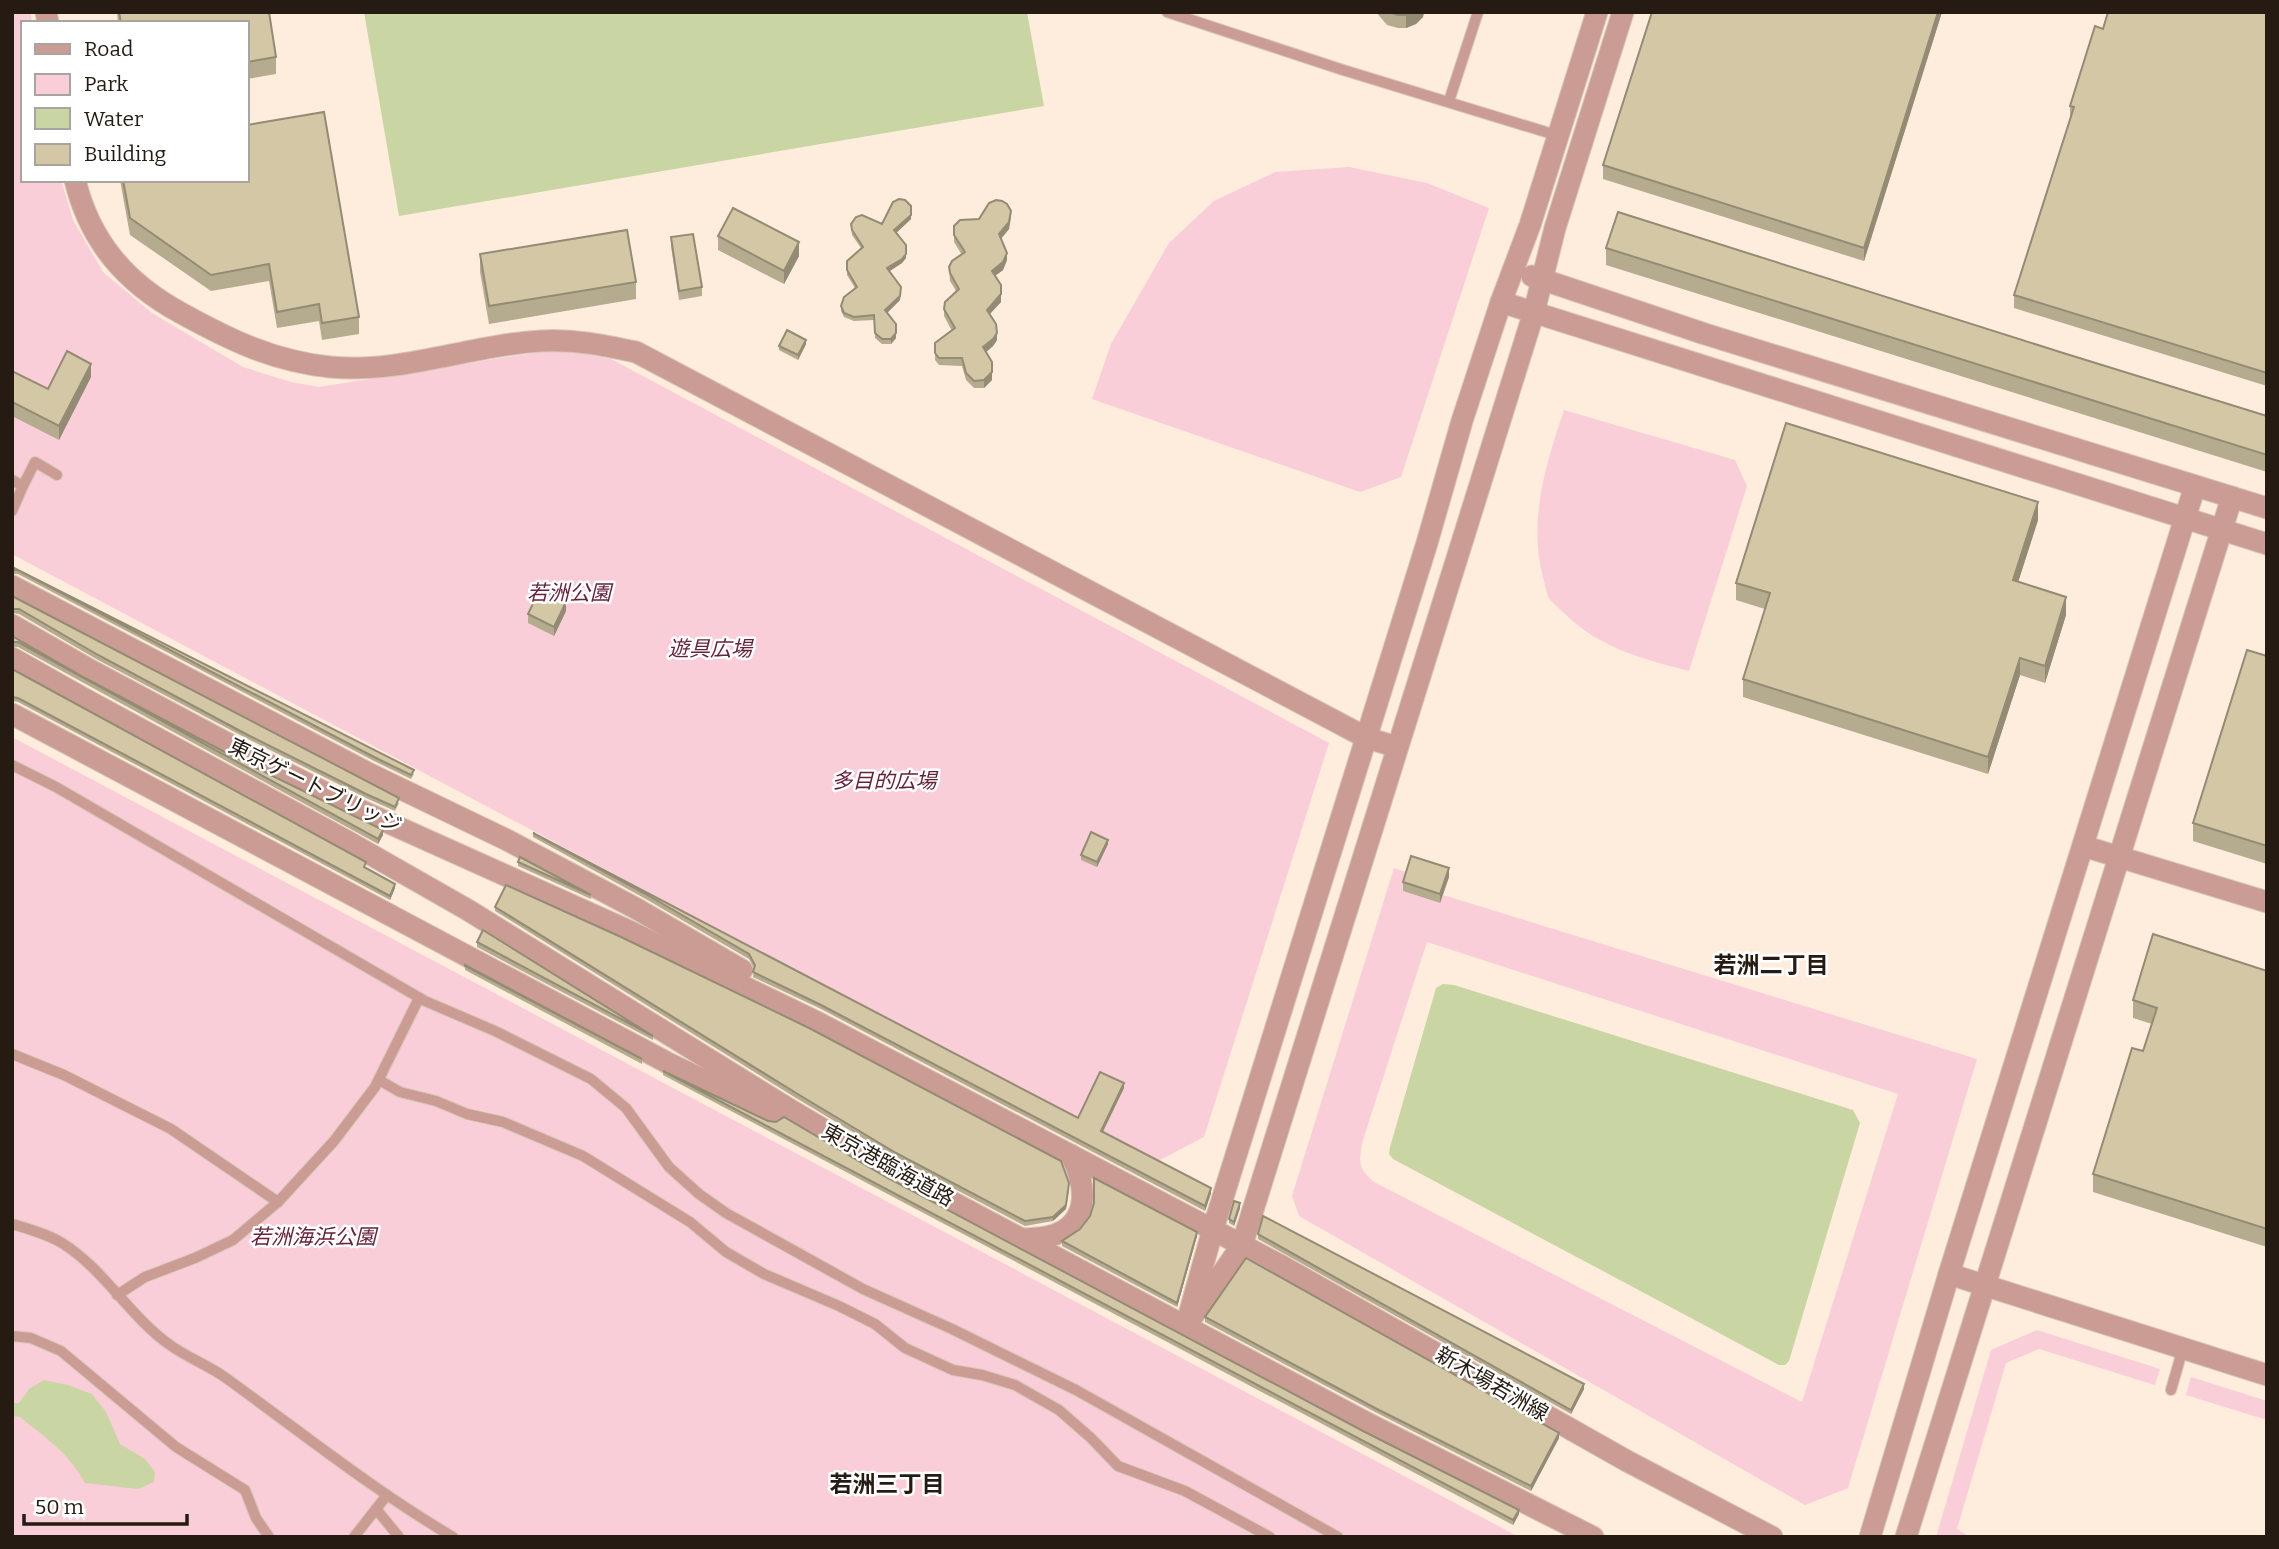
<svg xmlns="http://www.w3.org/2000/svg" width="2279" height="1549" font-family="Bitter,'Noto Sans JP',serif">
  <rect width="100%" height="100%" fill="#feecdd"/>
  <g fill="#f9ced8" fill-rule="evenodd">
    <polygon points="12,12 31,12 32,23 23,23 23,180 61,180 73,220 103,272 152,313 243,367 291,382 319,387 539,352 571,350 611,359 1329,743 1204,1137 1156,1162 12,554"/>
    <polygon points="1349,167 1427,183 1489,208 1401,477 1360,492 1092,399 1111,344 1169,243 1214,201 1275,172"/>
    <path d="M1564,410l171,50 12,26 -58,185c-46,-12 -90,-23 -125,-58 -4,-4 -11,-10 -15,-15 -3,-6 -4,-15 -6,-21 -15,-57 3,-113 21,-167z"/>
    <polygon points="12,737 1519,1537 12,1537"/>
    <path d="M1394,868l14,5 -5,18 37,12 3,-8 534,164 -129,429 -43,17 -506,-289 -7,-20zM1427,942l471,152 -96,308 -428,-220c-16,-14 -15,-19 -12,-39z"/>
    <polygon points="2037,1330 2160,1369 2155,1385 2039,1349 2006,1363 1957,1529 1970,1537 1936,1537 1991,1350"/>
    <polygon points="2191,1377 2267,1401 2267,1420 2186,1395"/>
  </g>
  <g fill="#c9d6a3">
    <polygon points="364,12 1027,12 1044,106 399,216"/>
    <polygon points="1443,984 1454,985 1853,1110 1860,1123 1789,1361 1785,1365 1779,1365 1393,1159 1389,1154 1390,1147 1436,988"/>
    <path d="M44,1380l24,5 24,9 14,18 14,32 25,15 10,13 -1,10 -16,7 -53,-6c-17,-31 -38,-44 -65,-66l-8,-1v-13h7l10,-14z"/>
  </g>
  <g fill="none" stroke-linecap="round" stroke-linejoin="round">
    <g stroke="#d7c6b8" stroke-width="12">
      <g id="service">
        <polyline points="1167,12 1340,69 1559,136"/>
        <polyline points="1449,101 1478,12"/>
        <polyline points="12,480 23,486 12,511"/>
        <polyline points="23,486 35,462 57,475"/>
        <polyline points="12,765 56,787 425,1001 495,1031 591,1079 626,1108 669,1167 699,1194 726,1213 863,1289 952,1329 1076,1390 1338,1537"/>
        <polyline points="12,1054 64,1075 171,1129 278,1202"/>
        <polyline points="379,1080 400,1092 436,1101 467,1114 503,1122 583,1156 690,1222 726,1252 764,1274 839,1306 875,1324 905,1348 953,1370 982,1375 1015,1385 1059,1410 1091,1438 1118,1466 1185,1491 1270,1537"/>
        <path d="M12,1224c17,5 35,10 50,19 42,26 68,74 108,102 18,13 38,20 56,33 75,54 147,112 227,159"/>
        <polyline points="117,1295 145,1277 195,1258 233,1240 278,1202 334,1141 375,1087 419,998"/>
        <polyline points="12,1336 31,1338 61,1351 176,1447 245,1490 256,1518 269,1537"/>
        <polyline points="2171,1390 2183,1348"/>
        <polyline points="376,1509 399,1537"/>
        <polyline points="354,1537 387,1495"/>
      </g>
    </g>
    <g stroke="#d7c6b8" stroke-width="23">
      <g id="tertiary">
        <polyline points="46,12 48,23"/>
        <path d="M75,180c15,62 51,103 106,133 49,27 92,48 149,54 71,7 140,-22 211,-26 33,-2 62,4 95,11l731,386 30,9"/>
        <polyline points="1532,276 1705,334 2267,508"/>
        <polyline points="1501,302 2267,544"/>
        <polyline points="12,586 368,773 507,840 637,909 742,970"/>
        <polyline points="12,625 92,671 238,749 360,810 627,930 815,1021 1280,1265 1627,1461 1772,1537"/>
        <polyline points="12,658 81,697 347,841 468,910 789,1109 890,1169 1369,1424 1593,1537"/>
        <polyline points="12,714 668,1063 774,1114"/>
        <polyline points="2083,846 2267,902"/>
        <path d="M1024,1239c13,-1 27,-1 39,-8 28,-17 21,-51 8,-76"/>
        <polyline points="1949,1274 2267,1375"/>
        <polyline points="1190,1311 1213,1229 1427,543 1462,421 1501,302 1530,225 1597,12"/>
        <polyline points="1186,1326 1242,1245 1534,312 1555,228 1623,12"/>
        <polyline points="1870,1537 1949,1274 2195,486"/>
        <polyline points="1906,1537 2232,497"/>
      </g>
    </g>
    <use href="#service" stroke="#cb9c93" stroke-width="10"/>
    <use href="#tertiary" stroke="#cb9c93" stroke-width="21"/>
  </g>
  <g fill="#b5ab8f">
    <polygon points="117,12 269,12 276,57 276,74 247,79 247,23 118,23"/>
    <polygon points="1376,12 1424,12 1423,17 1416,24 1406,28 1398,28 1387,25"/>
    <polygon points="1652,12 1942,12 1864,261 1603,179 1603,165"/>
    <polygon points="2267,12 2267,386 2014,308 2014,295 2070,118 2070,106 2103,29"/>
    <polygon points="120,180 247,180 359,317 359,334 322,340 319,321 277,328 269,281 211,291 130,235"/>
    <polygon points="1011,218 1009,229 1001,239 1007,260 1003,270 995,276 1001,302 990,314 997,340 993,346 986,352 992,380 984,388 974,388 966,380 962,366 939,365 935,360 935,343 952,331 944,316 944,309 956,291 950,281 949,267 962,255 954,242 954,226 979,219"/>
    <polygon points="911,219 896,233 906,258 902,263 889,271 901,292 900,300 887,313 896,338 891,344 882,344 875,338 874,320 854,321 844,317 841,311 841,306 855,288 847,275 847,261 861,248 852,235 851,224 882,224"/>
    <polygon points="718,236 799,256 784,284 718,250"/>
    <polygon points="671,237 702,287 702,296 679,300 671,246"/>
    <polygon points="1606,248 2060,352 2267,416 2267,472 1606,265"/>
    <polygon points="480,254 636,282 636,299 489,324 480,272"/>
    <polygon points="806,344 798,360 779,350 779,346"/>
    <polygon points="12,371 48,389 91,377 59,440 12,416"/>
    <polygon points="2038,520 2018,582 2066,615 2045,683 2020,675 1988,774 1743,697 1743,679 1765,609 1736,600 1736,583"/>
    <polygon points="12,567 414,774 411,779 374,761 18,574 12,574"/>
    <polygon points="12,596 399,803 395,811 366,798 244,737 98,660 19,614 12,613"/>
    <polygon points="566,611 554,636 528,623 528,614"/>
    <polygon points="12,636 85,678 232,756 383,835 378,844 18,647 12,647"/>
    <polygon points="2267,656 2267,864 2193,841 2193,823"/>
    <polygon points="12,669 366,868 395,888 390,900 18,702 12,701"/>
    <polygon points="533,833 1078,1118 1124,1088 1103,1132 1211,1193 1205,1211 821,1009 753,977 754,968 749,959 644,898 533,837"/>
    <polygon points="1108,844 1097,867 1081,860 1081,855"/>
    <polygon points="518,862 591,895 591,899 518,866"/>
    <polygon points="1449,877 1440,903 1403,891 1403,882"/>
    <polygon points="495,907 1069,1188 1066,1209 1053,1221 1025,1226 896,1158 796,1098 495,911"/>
    <polygon points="477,942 653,1036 653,1040 477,947"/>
    <polygon points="465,965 642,1059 642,1064 465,970"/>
    <polygon points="2267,971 2267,1247 2093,1192 2093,1174 2143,1051 2152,1024 2133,1018 2133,1000"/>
    <polygon points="663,1071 884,1176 1519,1514 1513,1525 663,1075"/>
    <polygon points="1240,1208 1234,1226 1229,1223 1229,1219"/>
    <polygon points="1258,1234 1584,1389 1571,1414 1258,1239"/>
    <polygon points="1197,1236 1177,1307 1062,1246 1062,1241"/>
    <polygon points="1205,1317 1559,1438 1531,1491 1375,1412 1205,1322"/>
  </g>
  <g fill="#948b74">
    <polygon points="1412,12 1424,12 1423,17 1416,24 1406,28 1406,15"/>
    <polygon points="1938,12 1942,12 1864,261 1864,248"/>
    <polygon points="1011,211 1009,229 999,241 999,234"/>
    <polygon points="911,215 911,219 894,235 894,230"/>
    <polygon points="799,242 799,256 784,284 784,271"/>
    <polygon points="1007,253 1007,260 1003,270 992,278 992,271"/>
    <polygon points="906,254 906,258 902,263 887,273 887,268"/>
    <polygon points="901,287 900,300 885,315 885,310"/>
    <polygon points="1001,294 1001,302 987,317 987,310"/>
    <polygon points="896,333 896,338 891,344 891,339"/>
    <polygon points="997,333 997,340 993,346 983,355 983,347"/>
    <polygon points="806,340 806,344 798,360 798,355"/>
    <polygon points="91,364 91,377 59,440 59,426"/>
    <polygon points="992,372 992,380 984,388 984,380"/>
    <polygon points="2038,502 2038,520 2013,598 2013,580"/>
    <polygon points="2066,597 2066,615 2045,683 2045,666"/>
    <polygon points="566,602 566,611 554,636 554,627"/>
    <polygon points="2020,658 2020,675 1988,774 1988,757"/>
    <polygon points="383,830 383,835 378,844 378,839"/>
    <polygon points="1108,840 1108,844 1097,867 1097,862"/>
    <polygon points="1449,868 1449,877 1440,903 1440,894"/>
    <polygon points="395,884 395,888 390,900 390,896"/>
    <polygon points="1124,1083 1124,1088 1101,1135 1101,1131"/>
    <polygon points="1069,1188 1066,1209 1053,1221 1053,1217"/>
    <polygon points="1211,1188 1211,1193 1205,1211 1205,1206"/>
    <polygon points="1240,1203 1240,1208 1234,1226 1234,1222"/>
    <polygon points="1197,1232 1197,1236 1177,1307 1177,1303"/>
    <polygon points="1584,1384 1584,1389 1571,1414 1571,1410"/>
    <polygon points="1559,1433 1559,1438 1531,1491 1531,1486"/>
    <polygon points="1519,1510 1519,1514 1513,1525 1513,1520"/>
  </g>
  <g fill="#d3c7a6" stroke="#948b74" stroke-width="2">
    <polygon points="119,12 269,12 276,57 247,62 247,23 121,23"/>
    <polygon points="1389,12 1412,12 1406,15 1398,15"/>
    <polygon points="1652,12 1938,12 1864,248 1603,165"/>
    <polygon points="2108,12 2267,12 2267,373 2014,295 2074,107 2070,106 2095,26 2103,29"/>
    <polygon points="324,112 359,317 322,323 319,304 277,312 269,264 211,275 130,218 123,180 247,180 247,125"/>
    <polygon points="899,199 905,200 911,206 911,215 894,230 906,245 906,254 902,259 887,268 901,287 900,296 885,310 896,324 896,333 891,339 882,339 875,333 874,315 854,317 844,313 841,306 844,297 857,287 847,270 847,261 863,247 852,230 851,224 856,217 862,215 882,224 893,202"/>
    <polygon points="996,200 1002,201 1007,204 1011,211 1009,222 999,234 1007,253 1003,262 992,271 1001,285 1001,294 987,310 996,324 997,333 993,339 983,347 992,362 992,372 984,380 974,381 966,373 962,358 939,358 935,353 935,343 955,328 944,309 945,302 959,289 950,273 949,267 952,261 965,252 954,235 954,226 960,220 979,219 989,203"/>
    <polygon points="733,208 799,242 784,271 718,236"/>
    <polygon points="1618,212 2060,352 2267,416 2267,455 1606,248"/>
    <polygon points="627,230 636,282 489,306 480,254"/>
    <polygon points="693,234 702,287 679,291 671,237"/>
    <polygon points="787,330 806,340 798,355 779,346"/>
    <polygon points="67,351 91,364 59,426 12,402 12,371 48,389"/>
    <polygon points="1786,423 2038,502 2013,580 2066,597 2045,666 2020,658 1988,757 1743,679 1770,593 1736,583"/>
    <polygon points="12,567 414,770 411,775 374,757 18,570 12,570"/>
    <polygon points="540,589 566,602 554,627 528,614"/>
    <polygon points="12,596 399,798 395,807 366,794 244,733 98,655 19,609 12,609"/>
    <polygon points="12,636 85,678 232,756 383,830 378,839 18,642 12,642"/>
    <polygon points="2247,650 2267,656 2267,846 2193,823"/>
    <polygon points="12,669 366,862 364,867 395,884 390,896 18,698 12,697"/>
    <polygon points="1091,832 1108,840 1097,862 1081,855"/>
    <polygon points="533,833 1078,1118 1100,1072 1124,1083 1101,1131 1211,1188 1205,1206 821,1005 753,972 755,965 749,954 644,893"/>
    <polygon points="1411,856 1449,868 1440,894 1403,882"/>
    <polygon points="520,857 591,895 518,862"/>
    <polygon points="506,885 621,937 809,1028 1061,1161 1069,1183 1066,1205 1053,1217 1025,1221 896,1153 796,1093 495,907"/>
    <polygon points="483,930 653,1036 477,942"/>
    <polygon points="2153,934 2267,971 2267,1229 2093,1174 2132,1048 2143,1051 2157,1008 2133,1000"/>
    <polygon points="465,965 642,1059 465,966"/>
    <polygon points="663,1071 768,1121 776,1122 784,1117 884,1176 1363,1431 1519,1510 1513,1520"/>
    <polygon points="1094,1178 1197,1232 1177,1303 1062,1241 1080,1229 1090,1216 1094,1203"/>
    <polygon points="1234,1201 1240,1203 1234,1222 1229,1219"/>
    <polygon points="1263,1216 1584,1384 1571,1410 1258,1234"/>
    <polygon points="1246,1258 1559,1433 1531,1486 1375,1408 1205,1317"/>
  </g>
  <g text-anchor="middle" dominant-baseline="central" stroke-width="5" stroke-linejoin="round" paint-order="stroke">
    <g font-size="21" font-style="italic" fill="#65223a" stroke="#fff">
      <text x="569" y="593">若洲公園</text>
      <text x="710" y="649">遊具広場</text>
      <text x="884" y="781">多目的広場</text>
      <text x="313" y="1237">若洲海浜公園</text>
    </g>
    <g font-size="21" fill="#251b12" stroke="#fff">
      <text transform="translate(315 786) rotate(26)">東京ゲートブリッジ</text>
      <text transform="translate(888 1165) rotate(29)">東京港臨海道路</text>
      <text transform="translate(1492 1384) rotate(30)">新木場若洲線</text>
    </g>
    <g font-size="23" font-weight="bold" fill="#251b12" stroke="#fff">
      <text x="1771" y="965">若洲二丁目</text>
      <text x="887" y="1484">若洲三丁目</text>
    </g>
  </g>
  <rect width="2279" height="1549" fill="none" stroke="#251b12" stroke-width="28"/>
  <rect x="21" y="21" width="228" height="161" fill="#ffffff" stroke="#a8a4a0" stroke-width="2"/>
  <rect x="35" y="44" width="35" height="10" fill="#cb9c93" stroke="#a8a4a0" stroke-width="2"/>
  <text x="84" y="56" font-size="21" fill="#251b12">Road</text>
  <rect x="35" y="74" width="35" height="21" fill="#f9ced8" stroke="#a8a4a0" stroke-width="2"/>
  <text x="84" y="91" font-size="21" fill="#251b12">Park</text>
  <rect x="35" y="108" width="35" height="21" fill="#c9d6a3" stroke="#a8a4a0" stroke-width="2"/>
  <text x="84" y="126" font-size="21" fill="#251b12">Water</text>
  <rect x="35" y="144" width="35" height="21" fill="#d3c7a6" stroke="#a8a4a0" stroke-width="2"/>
  <text x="84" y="161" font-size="21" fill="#251b12">Building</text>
  <path d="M24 1514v10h163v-10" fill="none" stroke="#251b12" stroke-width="3.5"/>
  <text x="35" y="1514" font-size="21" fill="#251b12" stroke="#ffffff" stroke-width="5" paint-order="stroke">50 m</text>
</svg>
